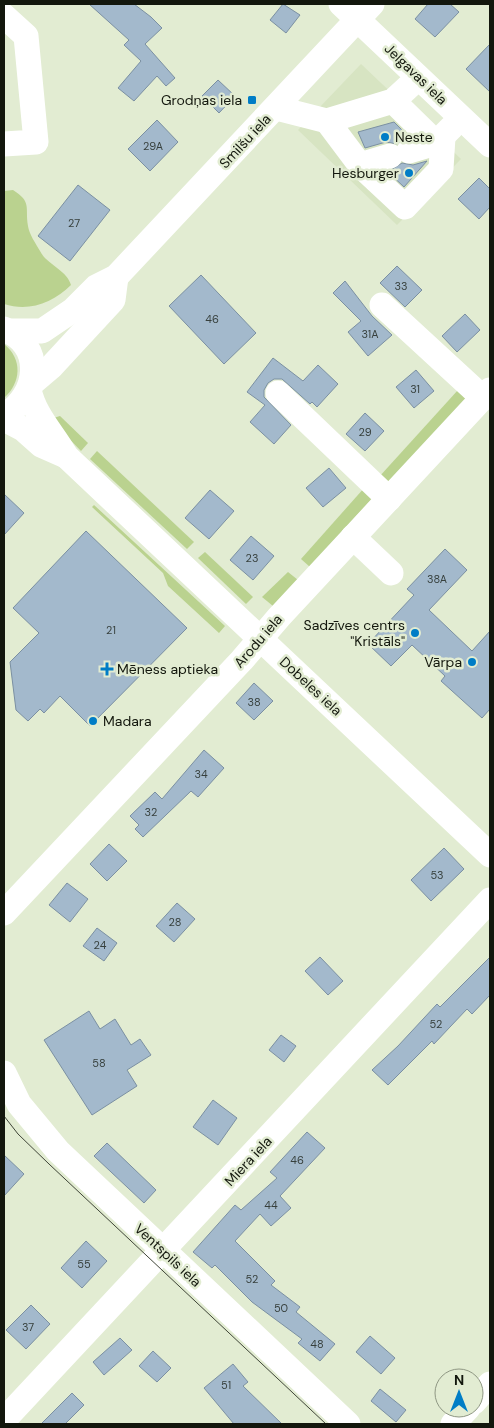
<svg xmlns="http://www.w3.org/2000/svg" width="494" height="1428" font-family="'DM Sans',sans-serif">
  <rect width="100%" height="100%" fill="#e2ecd2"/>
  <polygon fill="#d7e4c2" points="361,64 461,159 397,225 298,130"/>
  <g fill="#bad28f">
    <path d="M13,190c19,12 12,17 15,36 1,8 8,18 12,25 7,14 27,19 31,34 -18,18 -42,27 -67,19v-113z"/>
    <path d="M4,344c19,15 17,39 0,54z"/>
    <polygon points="458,390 467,398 387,485 379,477"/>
    <polygon points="60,416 88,443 81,451 50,419"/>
    <polygon points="97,451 194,542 187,549 90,459"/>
    <polygon points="365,487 375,495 310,567 301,559"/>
    <polygon points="94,505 225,626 219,633 168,586 163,573 92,507"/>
    <polygon points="205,552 253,597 246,604 198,558"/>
    <polygon points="288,572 298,580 273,606 262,597"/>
  </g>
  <g fill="#a3b9cc" stroke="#7b90a2">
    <polygon points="89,4 134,4 151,17 162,28 145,44 175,78 166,86 157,76 134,101 118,88 141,61 124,45 129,40"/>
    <polygon points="283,4 300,15 286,33 270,20"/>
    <polygon points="428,4 450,4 459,12 435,37 415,19"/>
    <polygon points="490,44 490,92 466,69"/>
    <polygon points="218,80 235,96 219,113 202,96"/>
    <polygon points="157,120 178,142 150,171 128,149"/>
    <polygon points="394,122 408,136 397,144 386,142 365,148 358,132"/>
    <polygon points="427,161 404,187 388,172 402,163 413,165"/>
    <polygon points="479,178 490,189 490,207 479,219 458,199"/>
    <polygon points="78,185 110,210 70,261 38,236"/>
    <polygon points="397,266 422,290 405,307 380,283"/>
    <polygon points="201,275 256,333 224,364 169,306"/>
    <polygon points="345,281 372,316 392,335 368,356 348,332 361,321 333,293"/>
    <polygon points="465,314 480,330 457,352 442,336"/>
    <polygon points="273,358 303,381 318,365 338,384 317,407 312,402 310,404 282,379 274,379 268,383 264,390 264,397 291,425 274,444 250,422 265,405 247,392"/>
    <polygon points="416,370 434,391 414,408 396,387"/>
    <polygon points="365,413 384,431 365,451 346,434"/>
    <polygon points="329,468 346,488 323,507 306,488"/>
    <polygon points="210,490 234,511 209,539 185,518"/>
    <polygon points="4,494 24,513 4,535"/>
    <polygon points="86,531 187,628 90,726 60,696 44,713 40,709 28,721 16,710 10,662 39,633 13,608"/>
    <polygon points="251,536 274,556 253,580 230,560"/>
    <polygon points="445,549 467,570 429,610 472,651 490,631 490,709 482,718 441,681 445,676 412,645 391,666 368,644 414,595 407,589"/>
    <polygon points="254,683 273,701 254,720 236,703"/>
    <polygon points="204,750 224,768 198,797 191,791 143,837 135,829 139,825 130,816 155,792 162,799"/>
    <polygon points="109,844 127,861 107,881 90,864"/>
    <polygon points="444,848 464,869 431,901 411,880"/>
    <polygon points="67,883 88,899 70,922 49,905"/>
    <polygon points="177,903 195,919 174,942 156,926"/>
    <polygon points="97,928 117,943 104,961 83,946"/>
    <polygon points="320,957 343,981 328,995 305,971"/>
    <polygon points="490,957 490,995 472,1014 467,1009 434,1044 432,1041 388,1085 372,1070 398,1046 437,1004 440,1007"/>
    <polygon points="89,1011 100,1029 115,1019 131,1045 140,1039 151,1055 127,1070 137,1086 92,1115 44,1040"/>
    <polygon points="281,1035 296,1046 284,1062 269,1050"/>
    <polygon points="213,1100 237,1118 218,1145 193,1127"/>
    <polygon points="307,1132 325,1148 280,1196 291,1208 271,1226 260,1214 235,1241 275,1281 271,1285 300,1307 296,1312 335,1344 320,1361 298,1343 302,1339 252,1302 215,1265 212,1268 193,1252 235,1205 241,1210 277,1178 270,1172"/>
    <polygon points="107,1143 156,1190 144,1203 94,1156"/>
    <polygon points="4,1155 24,1174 4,1196"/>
    <polygon points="86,1241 107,1261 82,1288 61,1268"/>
    <polygon points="31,1305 50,1324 26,1349 6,1330"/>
    <polygon points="370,1336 395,1358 381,1374 356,1352"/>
    <polygon points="120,1338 132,1350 104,1375 93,1362"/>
    <polygon points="153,1351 171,1368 157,1382 139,1366"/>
    <polygon points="233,1364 248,1382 243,1386 282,1424 234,1424 204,1388"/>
    <polygon points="380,1389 406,1410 396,1422 371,1401"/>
    <polygon points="72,1393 84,1405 65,1424 41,1424"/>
  </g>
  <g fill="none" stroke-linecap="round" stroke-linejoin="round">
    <g stroke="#fff" stroke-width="25">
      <polyline points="341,4 490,145"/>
      <polyline points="4,16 26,36 36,142 4,144"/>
      <polyline points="393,101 436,143"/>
      <polyline points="276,108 327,121 393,101 418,78"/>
      <polyline points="327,121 360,165 390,156"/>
      <polyline points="409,151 436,143 451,128"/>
      <polyline points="360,165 405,207 441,169 443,137"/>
      <polyline points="382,305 483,398"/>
      <path d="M4,329c41,17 35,66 0,87"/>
      <polyline points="7,331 42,331 73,310 96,287 116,277 372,4"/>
      <polyline points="31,384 51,367 113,300 116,277"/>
      <path d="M29,389c5,26 24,44 37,67l424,399"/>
      <polyline points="278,393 389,499"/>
      <polyline points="4,419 23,429 41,445 66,456"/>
      <polyline points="353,537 391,573"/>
      <polyline points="4,913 242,660 279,617 490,390"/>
      <polyline points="4,1073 19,1104 58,1151 348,1424"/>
      <polyline points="474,1402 490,1384"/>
      <polyline points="4,1420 490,900"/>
      <polyline points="453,1424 468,1408"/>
    </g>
    <polyline stroke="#404638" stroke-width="1" points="4,1116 18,1134 49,1164 326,1424"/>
  </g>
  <g fill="#007dc6" stroke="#e2ecd2" stroke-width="2">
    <rect x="247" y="95" width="10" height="10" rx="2.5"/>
    <circle cx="385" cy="137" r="5"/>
    <circle cx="409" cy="173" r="5"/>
    <circle cx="415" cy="633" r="5"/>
    <circle cx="472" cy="662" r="5"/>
    <path d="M104.5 661.5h5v5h5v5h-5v5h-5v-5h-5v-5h5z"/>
    <circle cx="93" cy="721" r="5"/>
  </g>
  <g text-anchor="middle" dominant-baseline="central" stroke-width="5" stroke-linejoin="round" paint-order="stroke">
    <g font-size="11" fill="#37403d">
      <text x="153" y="146">29A</text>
      <text x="74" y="223">27</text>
      <text x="401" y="286">33</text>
      <text x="212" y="319">46</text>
      <text x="370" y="334">31A</text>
      <text x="415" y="389">31</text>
      <text x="365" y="432">29</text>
      <text x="252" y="558">23</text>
      <text x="437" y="579">38A</text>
      <text x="111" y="630">21</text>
      <text x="254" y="702">38</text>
      <text x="201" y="774">34</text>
      <text x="151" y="812">32</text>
      <text x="437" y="875">53</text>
      <text x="175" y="922">28</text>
      <text x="100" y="945">24</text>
      <text x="436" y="1024">52</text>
      <text x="99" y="1063">58</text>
      <text x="297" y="1160">46</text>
      <text x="271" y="1205">44</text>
      <text x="84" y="1264">55</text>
      <text x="252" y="1279">52</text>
      <text x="281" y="1308">50</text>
      <text x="28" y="1327">37</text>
      <text x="317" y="1344">48</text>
      <text x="226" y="1385">51</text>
    </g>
    <g font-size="14" fill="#13170d" stroke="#e2ecd2">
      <text transform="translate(416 74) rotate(44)">Jelgavas iela</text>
      <text transform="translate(245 141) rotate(-47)">Smilšu iela</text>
      <text transform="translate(258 641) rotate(-49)">Arodu iela</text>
      <text transform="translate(311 686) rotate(43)">Dobeles iela</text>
      <text transform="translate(248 1161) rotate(-47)">Miera iela</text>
      <text transform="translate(168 1255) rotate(43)">Ventspils iela</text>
    </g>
    <g font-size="14" fill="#13170d" stroke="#e2ecd2" text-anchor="end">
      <text x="242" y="100">Grodņas iela</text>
      <text x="395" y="137" text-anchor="start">Neste</text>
      <text x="399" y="173">Hesburger</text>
      <text x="405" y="625">Sadzīves centrs<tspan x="405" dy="16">"Kristāls"</tspan></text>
      <text x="462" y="662">Vārpa</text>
      <text x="117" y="669" text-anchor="start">Mēness aptieka</text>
      <text x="103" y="721" text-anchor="start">Madara</text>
    </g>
  </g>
  <rect width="494" height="1428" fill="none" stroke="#13170d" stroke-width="10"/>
  <g transform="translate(459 1393)"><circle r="24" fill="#e2ecd2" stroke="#8f9783"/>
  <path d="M0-4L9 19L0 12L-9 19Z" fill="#007dc6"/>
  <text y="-8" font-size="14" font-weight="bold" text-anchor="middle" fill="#13170d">N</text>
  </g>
</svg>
